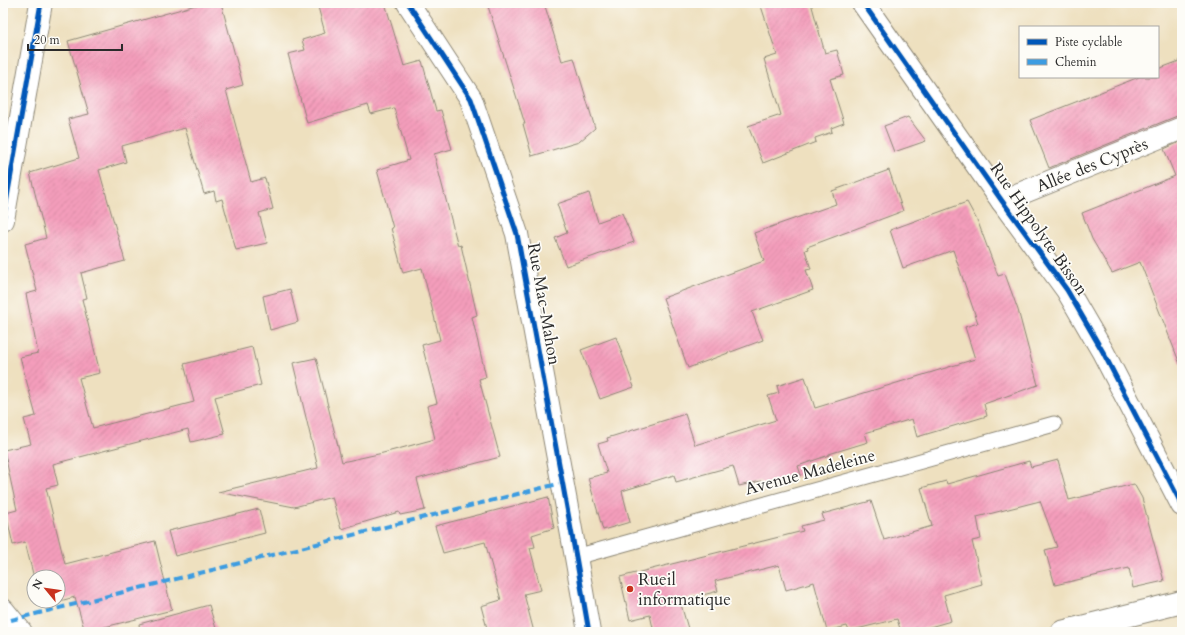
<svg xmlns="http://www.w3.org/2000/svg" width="1185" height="635" font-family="Cardo,serif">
  <defs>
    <pattern id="building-hatch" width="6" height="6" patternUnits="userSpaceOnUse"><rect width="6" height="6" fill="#f49dbb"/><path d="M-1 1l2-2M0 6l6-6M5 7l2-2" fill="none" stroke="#d187a1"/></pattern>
  </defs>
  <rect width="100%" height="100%" fill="#fdfcf7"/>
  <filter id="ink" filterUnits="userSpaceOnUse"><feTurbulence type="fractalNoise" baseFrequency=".025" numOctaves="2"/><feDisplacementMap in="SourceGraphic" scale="8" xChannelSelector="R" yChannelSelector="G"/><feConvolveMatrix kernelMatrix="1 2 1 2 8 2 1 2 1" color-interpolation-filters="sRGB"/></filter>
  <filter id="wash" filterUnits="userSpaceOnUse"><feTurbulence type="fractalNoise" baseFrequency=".012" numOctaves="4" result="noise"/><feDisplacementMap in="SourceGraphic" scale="16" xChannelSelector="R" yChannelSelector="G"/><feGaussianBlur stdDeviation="0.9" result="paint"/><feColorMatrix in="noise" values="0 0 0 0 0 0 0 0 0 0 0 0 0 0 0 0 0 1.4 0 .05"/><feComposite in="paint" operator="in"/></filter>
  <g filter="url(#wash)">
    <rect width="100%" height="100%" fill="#eee0bf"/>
    <g id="blocks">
      <g fill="url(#building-hatch)">
        <polygon points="203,3 221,3 243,85 226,90 251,182 265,178 273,209 259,213 267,243 236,250 222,199 216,201 214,191 204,194 185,128 122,146 126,162 99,170 125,261 81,273 87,298 82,299 100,373 79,378 93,428 194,402 184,364 252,347 261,385 215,397 225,434 191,442 188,429 53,464 58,485 46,488 65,564 155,541 172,610 85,632 75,597 41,606 40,601 58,601 58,577 34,577 34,578 25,542 13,545 6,513 17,510 4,450 31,444 24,419 36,416 20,357 38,353 26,294 37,291 25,244 46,238 30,173 79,158 68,119 89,114 68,41"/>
        <polygon points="317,3 385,3 404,66 422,61 436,111 441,110 452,149 434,154 458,246 461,245 477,315 472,317 486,377 479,379 500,457 417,479 425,510 400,515 399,512 341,529 332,497 294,507 218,492 318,468 293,363 316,358 342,462 383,453 435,439 427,406 437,403 422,345 440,340 422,268 403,273 391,228 393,228 377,170 409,160 394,108 371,114 368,105 307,123 288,54 305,50 302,40 325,33"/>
        <polygon points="487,3 544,3 562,61 574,58 595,128 579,142 532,156 523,124 525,124"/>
        <polygon points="760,3 811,3 825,53 837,50 844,75 830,79 844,123 831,128 832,132 815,138 816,142 763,163 748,126 781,115 764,59 777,55"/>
        <polygon points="1182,60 1182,116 1177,116 1049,168 1030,120 1139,77 1158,77 1158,69"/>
        <polygon points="908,117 926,141 894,152 884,126"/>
        <polygon points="1182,141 1182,364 1180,364 1140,262 1112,273 1092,239 1082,213 1175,176 1164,149"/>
        <polygon points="889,170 903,211 807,247 808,249 805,250 811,269 806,270 813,290 752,312 763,340 688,368 663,298 764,261 754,233 836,204 832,191"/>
        <polygon points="589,193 598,222 622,213 634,242 566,266 555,238 567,233 557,204"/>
        <polygon points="967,202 978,222 998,276 1005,274 1018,310 1038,385 984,404 987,416 917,437 912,419 865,433 868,442 829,454 829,455 798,466 801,475 763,486 761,481 739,486 733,466 676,482 674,475 622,491 630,522 603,530 588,478 607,473 598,444 608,441 607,438 685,414 695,445 776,420 768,396 779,393 777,386 805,377 815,408 975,359 965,327 978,323 953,250 903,268 890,230"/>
        <polygon points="290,289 298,322 270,330 263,296"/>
        <polygon points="616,337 634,387 600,399 581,350"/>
        <polygon points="1058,460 1069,500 1134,484 1142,498 1164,581 1133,588 1129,568 1055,585 1045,550 1057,547 1040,501 977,517 981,539 972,541 982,584 944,595 951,621 912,632 901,632 897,619 849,631 847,626 827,631 814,582 786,590 779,565 715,581 718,591 680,601 689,632 654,632 650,615 630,620 620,577 803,531 801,526 824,520 822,514 871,501 884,540 932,526 921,488 946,481 947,484 1029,461 1031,467"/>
        <polygon points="548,497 554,528 532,535 535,547 530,548 541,590 524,594 534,632 488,632 481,606 501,600 485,542 443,553 435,526"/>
        <polygon points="259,509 265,533 175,556 168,531"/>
        <polygon points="209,605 217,632 140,632 139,624"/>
      </g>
    </g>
  </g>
  <g filter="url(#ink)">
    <use href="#blocks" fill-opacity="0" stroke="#8c8675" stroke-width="1"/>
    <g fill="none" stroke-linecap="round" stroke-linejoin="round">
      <g stroke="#8c8675" stroke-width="17">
        <polyline id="service" points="576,557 1054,424"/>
      </g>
      <g stroke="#8c8675" stroke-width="24">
        <g id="minor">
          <polyline points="408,3 471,99 517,234 576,557 589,632"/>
          <polyline points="863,3 1002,201 1067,290 1103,352 1182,505"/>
          <polyline points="1002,201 1182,128"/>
          <polyline points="3,220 41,3"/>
          <polyline points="3,610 21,632"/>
          <polyline points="1062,632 1182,602"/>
        </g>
      </g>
      <use href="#service" stroke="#fff" stroke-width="15"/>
      <use href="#minor" stroke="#fff" stroke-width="22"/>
      <polyline stroke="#3d9ce1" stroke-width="4" stroke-dasharray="8 4" stroke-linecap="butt" points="11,620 562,483"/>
      <g stroke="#fdfcf7" stroke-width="8">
        <g id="cycleway">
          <polyline points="408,3 471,99 517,234 576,557 589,632"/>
          <polyline points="863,3 1002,201 1067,290 1103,352 1182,505"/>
          <polyline points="3,220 41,3"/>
        </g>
      </g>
      <use href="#cycleway" stroke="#0057b8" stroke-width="5"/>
    </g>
  </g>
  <circle fill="#c8321e" stroke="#fdfcf7" stroke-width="1.5" cx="630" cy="589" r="4"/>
  <g text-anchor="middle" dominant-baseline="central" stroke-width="3.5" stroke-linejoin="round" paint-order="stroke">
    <g font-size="17" fill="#2b2b2b" stroke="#fdfcf7">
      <text transform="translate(1092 165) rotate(-22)">Allée des Cyprès</text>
      <text transform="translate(1039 229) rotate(55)">Rue Hippolyte Bisson</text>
      <text transform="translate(544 304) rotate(80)">Rue Mac-Mahon</text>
      <text transform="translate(810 472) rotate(-15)">Avenue Madeleine</text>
    </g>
    <g font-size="17" fill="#2b2b2b" stroke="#fdfcf7" text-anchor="start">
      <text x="638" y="579">Rueil<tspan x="638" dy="20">informatique</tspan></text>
    </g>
  </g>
  <rect width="1185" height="635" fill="none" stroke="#fdfcf7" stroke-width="16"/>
  <rect x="1019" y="26" width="140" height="52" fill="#fdfcf7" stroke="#a9a8a5"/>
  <rect x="1027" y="39" width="20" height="6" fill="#0057b8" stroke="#a9a8a5"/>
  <text x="1055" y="46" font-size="12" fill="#2b2b2b">Piste cyclable</text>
  <rect x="1027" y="59" width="20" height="6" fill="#3d9ce1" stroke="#a9a8a5"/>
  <text x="1055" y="66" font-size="12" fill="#2b2b2b">Chemin</text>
  <g transform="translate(46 589) rotate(299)"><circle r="19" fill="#fdfcf7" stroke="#a9a8a5"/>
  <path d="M0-3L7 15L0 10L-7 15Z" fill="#c8321e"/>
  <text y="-6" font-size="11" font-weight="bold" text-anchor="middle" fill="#2b2b2b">N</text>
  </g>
  <path d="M28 44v6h94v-6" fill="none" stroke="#2b2b2b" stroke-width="2"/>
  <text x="34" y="44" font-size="12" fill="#2b2b2b" stroke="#fdfcf7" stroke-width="3" paint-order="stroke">20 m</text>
</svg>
